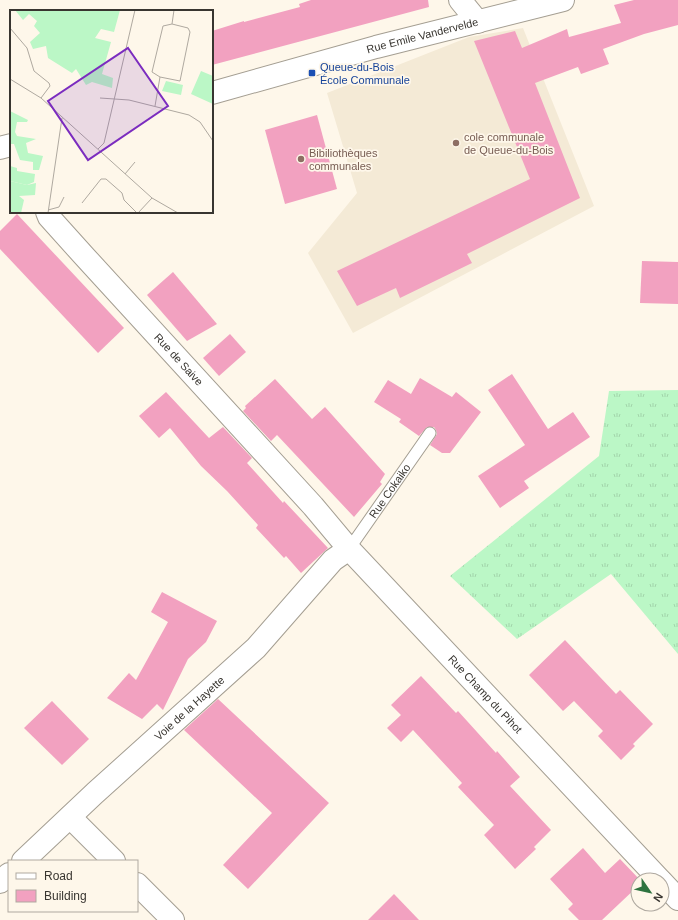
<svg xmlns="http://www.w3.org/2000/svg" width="678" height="920" font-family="Arial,sans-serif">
  <defs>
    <pattern id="grass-tufts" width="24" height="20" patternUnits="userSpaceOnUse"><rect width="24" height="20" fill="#bbf7c6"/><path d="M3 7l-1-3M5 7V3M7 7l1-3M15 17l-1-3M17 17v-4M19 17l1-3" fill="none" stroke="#a2d4aa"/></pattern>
  </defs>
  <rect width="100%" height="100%" fill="#fef7ea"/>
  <polygon fill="#f4ead6" points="523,28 594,206 353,333 308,253 357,193 327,93 469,37"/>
  <polygon fill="url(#grass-tufts)" points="678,390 678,654 611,574 517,639 450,576 599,456 609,391"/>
  <g fill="#f2a1c0">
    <polygon points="311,0 428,0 429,7 212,65 212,31 244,21 244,22 300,7 299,4"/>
    <polygon points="634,0 678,0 678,25 644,34 603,49 609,64 581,74 578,67 535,83 580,198 467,254 472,263 400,298 396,288 357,306 337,271 530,179 474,41 515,31 522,48 567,29 569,37 621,23 614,5"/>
    <polygon points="317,115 337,189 285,204 265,130"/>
    <polygon points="17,214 124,328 98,353 0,249 0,231"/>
    <polygon points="642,261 678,262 678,304 640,303"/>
    <polygon points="173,272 217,324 187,341 147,295"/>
    <polygon points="230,334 246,352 219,376 203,358"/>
    <polygon points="512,374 548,429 573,412 590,437 524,481 529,488 500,508 478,476 525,445 488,390"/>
    <polygon points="420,378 452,397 456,392 481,412 450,453 442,453 430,445 437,434 436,430 434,427 427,427 419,436 399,422 401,419 374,402 388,380 411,394"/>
    <polygon points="275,379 312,419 325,407 385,474 380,482 382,484 354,517 277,435 271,441 243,411 246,408 245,406"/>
    <polygon points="166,392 209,438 223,427 252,458 247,463 283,503 284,501 328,548 301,573 286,556 284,558 256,528 258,525 227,491 201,466 170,428 159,438 139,416"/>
    <polygon points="162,592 217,621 206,642 188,659 163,710 157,704 142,719 107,698 129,673 136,680 168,622 151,612"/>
    <polygon points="565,640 616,694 620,690 653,724 633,744 635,746 621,760 598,736 603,731 574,701 563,711 529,675"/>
    <polygon points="421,676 456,713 458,711 496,753 497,751 520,777 510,786 551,830 534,847 536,849 515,869 484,835 494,825 458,787 462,783 413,730 401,742 387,728 401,715 391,705"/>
    <polygon points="218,699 329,803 248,889 223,865 272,813 184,730"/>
    <polygon points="52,701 89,739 62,765 24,728"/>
    <polygon points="583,848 605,873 620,859 640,880 638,880 638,886 602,920 579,920 568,909 573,904 550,879"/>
    <polygon points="394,894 419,920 368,920"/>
  </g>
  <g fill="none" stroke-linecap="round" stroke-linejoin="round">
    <g stroke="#a49e92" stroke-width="13">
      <g id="lane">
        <path id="s1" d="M349,549l81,-116"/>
      </g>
    </g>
    <g stroke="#a49e92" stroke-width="24">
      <g id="street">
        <polyline points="460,0 478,22"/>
        <path id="s2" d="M47,212l2,5 36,40 228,249 36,43 311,331"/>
        <polyline points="70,817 114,861"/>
        <path id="s3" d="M23,861l72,-68 161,-145 77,-88 16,-11"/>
        <polyline points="0,882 9,874"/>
        <polyline points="662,882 678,899"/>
        <polyline points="137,884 173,920"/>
      </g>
    </g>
    <g stroke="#a49e92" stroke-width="24">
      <g id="secondary">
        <path id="s4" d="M212,93l164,-46 187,-47"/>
        <polyline points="0,148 11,145"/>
      </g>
    </g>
    <use href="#lane" stroke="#fff" stroke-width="11"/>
    <use href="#street" stroke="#fff" stroke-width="22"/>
    <use href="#secondary" stroke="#fff" stroke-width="22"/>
  </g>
  <rect fill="#1a4fb4" stroke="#fef7ea" stroke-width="1.5" x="308" y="69" width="8" height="8" rx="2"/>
  <g fill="#8d6e63" stroke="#fef7ea" stroke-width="1.5">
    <circle cx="456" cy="143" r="4"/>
    <circle cx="301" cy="159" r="4"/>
  </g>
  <g text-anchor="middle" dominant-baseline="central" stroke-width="3.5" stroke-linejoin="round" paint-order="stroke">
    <g font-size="11" fill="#383530" stroke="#fef7ea">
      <text stroke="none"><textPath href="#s4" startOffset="218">Rue Emile Vandervelde</textPath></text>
      <text stroke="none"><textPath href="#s2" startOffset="198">Rue de Saive</textPath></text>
      <text stroke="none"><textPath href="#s1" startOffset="71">Rue Cokaiko</textPath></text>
      <text stroke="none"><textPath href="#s2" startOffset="652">Rue Champ du Pihot</textPath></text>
      <text stroke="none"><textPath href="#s3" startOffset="226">Voie de la Hayette</textPath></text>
    </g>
    <g font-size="11" fill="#164399" stroke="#fef7ea" text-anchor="start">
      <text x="320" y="67">Queue-du-Bois<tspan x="320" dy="13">École Communale</tspan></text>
    </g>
    <g font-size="11" fill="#785e54" stroke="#fef7ea" text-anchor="start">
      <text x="464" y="137">cole communale<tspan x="464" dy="13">de Queue-du-Bois</tspan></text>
      <text x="309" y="153">Bibiliothèques<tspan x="309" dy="13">communales</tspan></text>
    </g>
  </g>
  <g transform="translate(10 10)">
    <rect width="203" height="203" fill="#fef7ea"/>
    <path d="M5,0h105l-6,22 -13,-3 -6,9 16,4 -9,32 11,4 -1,10 -20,-6 -6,3 -10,-16 -4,4 -24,-15 -2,-12 -13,3 -3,-7 10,-9 -6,-7 3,-5 -8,-7 -6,6zM0,171l17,4 9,-2 -1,12 -16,1 5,4 -3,13h-11z" fill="#bbf7c6"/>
    <path d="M0,101l18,9 -1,2h-10l-2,10 2,4 19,3 -10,4 2,10 15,3 -4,14h-6v-8l-13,-2 -6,-16h-4zM0,156l7,2v3l18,3 -1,8 -7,3 -17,-4z" fill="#bbf7c6"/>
    <path d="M191,61l12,5v28l-22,-10zM156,71l17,4 -2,10 -19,-4z" fill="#bbf7c6"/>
    <path fill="none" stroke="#afa9a0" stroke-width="1" d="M0,18l17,20 7,23 15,12 1,3 -9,12M150,67l-8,-5 11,-46 9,-2 2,-14M0,69l31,19 111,100 26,15M90,88l29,2 60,15 11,7 13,19M145,96l5,-29 20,4 10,-49 -2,-4 -16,-4M88,139l6,-6 31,-133M115,164l10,-12M72,193l19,-24h5l16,14 2,7 13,13M38,200l11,-3 5,-10M38,203l14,-95M128,203l14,-15"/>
    <path fill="#7b2cbf" fill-opacity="0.15" stroke="#7b2cbf" stroke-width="2" d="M118,38l40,58 -80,54 -40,-59z"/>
    <rect width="203" height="203" fill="none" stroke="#383530" stroke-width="2"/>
  </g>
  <rect x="8" y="860" width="130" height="52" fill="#fef7ea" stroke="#afa9a0"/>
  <rect x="16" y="873" width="20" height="6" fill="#ffffff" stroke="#afa9a0"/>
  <text x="44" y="880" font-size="12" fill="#383530">Road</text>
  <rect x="16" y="890" width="20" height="12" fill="#f2a1c0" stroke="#afa9a0"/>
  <text x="44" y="900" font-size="12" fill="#383530">Building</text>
  <g transform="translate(650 892) rotate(124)"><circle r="19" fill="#fef7ea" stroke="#afa9a0"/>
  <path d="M0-3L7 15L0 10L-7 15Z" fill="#2e733f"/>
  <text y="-6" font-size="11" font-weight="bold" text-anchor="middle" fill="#383530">N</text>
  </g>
</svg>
